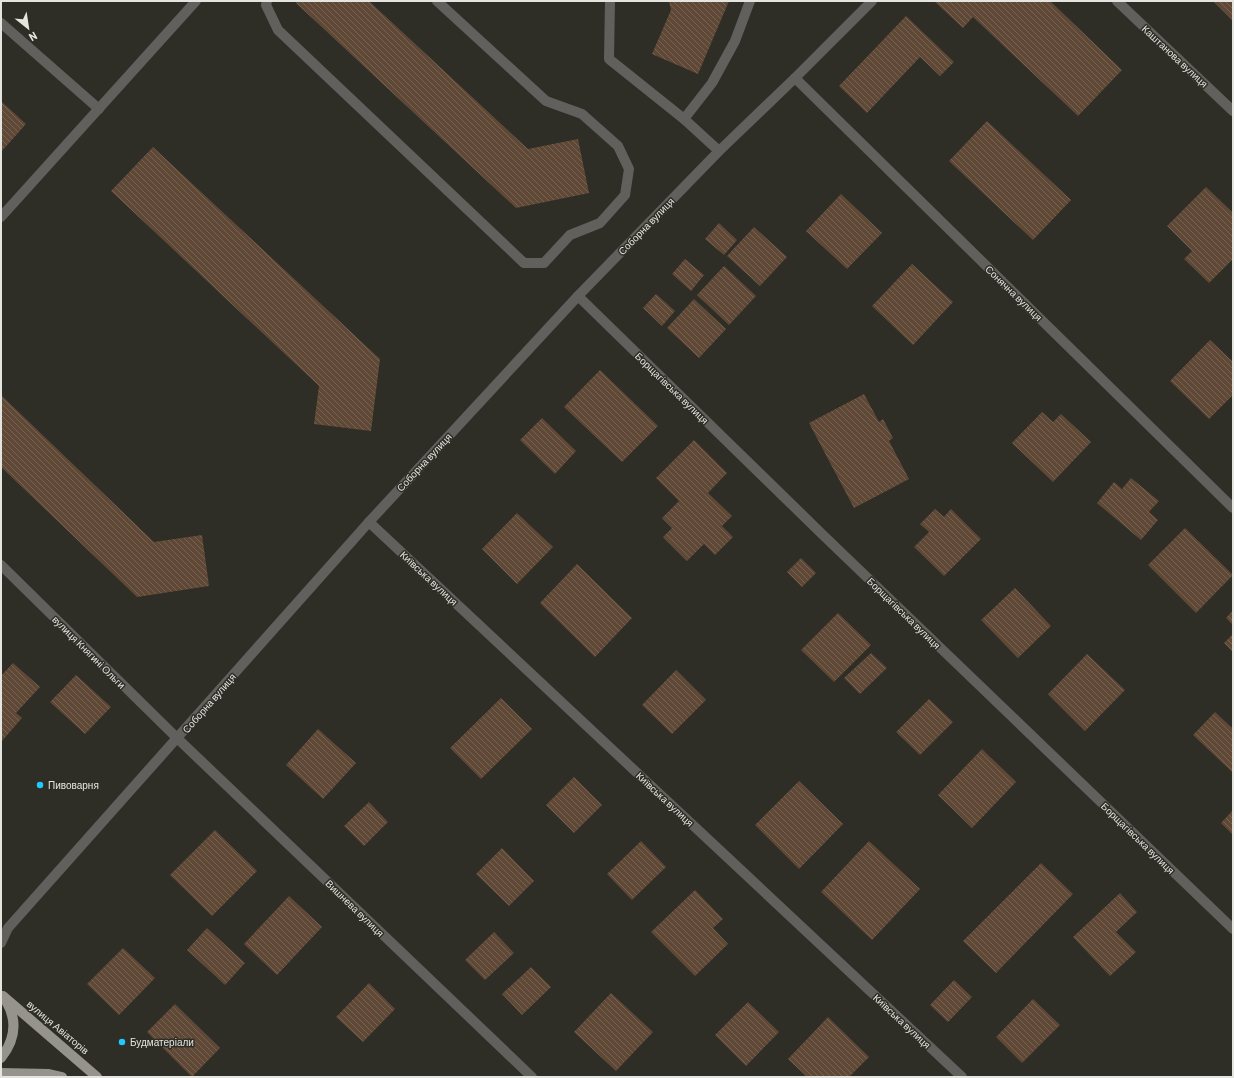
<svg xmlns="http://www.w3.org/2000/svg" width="1234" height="1078" font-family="Barlow,sans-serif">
  <defs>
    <pattern id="building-back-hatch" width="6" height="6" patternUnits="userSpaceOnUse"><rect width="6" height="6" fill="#5f4936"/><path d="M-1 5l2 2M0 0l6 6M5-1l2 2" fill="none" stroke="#766353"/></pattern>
  </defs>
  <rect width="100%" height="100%" fill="#2e2d26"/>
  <g fill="url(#building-back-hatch)">
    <polygon points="298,1 369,1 528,149 578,139 589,193 516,208 296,3"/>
    <polygon points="669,1 729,1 698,74 652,54 671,10"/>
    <polygon points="934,1 1050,1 1122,70 1078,116 973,17 963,28"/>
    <polygon points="1213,1 1233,1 1233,21"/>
    <polygon points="906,16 954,62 940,76 920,57 867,113 839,86"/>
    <polygon points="1,101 26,124 1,152"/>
    <polygon points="987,121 1071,200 1033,240 949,161"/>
    <polygon points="153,147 380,359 371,431 314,424 319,386 111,191"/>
    <polygon points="1206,187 1232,212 1233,211 1233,259 1209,283 1184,259 1192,251 1167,226"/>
    <polygon points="841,194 882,233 847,269 806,231"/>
    <polygon points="719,223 737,240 724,255 705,239"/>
    <polygon points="754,227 787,257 760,286 727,256"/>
    <polygon points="685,259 704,275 691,291 672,274"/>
    <polygon points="912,264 953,302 913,345 872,306"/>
    <polygon points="724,266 756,296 729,325 697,295"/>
    <polygon points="656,294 675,311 662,326 643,308"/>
    <polygon points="694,299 726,329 699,358 667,328"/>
    <polygon points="1210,340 1233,362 1233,395 1209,419 1170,381"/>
    <polygon points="600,370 658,426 622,462 564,407"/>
    <polygon points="864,394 879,422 883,419 893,438 889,441 909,479 854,508 809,423"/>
    <polygon points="1,395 154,542 202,535 209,586 137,597 1,467"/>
    <polygon points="1042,412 1053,422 1061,414 1091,442 1053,482 1012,443"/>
    <polygon points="542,418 576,451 555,474 520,440"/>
    <polygon points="694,440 727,473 708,493 732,516 722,526 733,537 715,555 704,544 687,561 663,537 672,528 662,518 679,501 656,478"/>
    <polygon points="1131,478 1159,501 1149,512 1158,520 1141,540 1097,503 1114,482 1122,489"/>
    <polygon points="935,509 944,517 951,509 981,539 944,576 914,547 929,532 920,524"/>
    <polygon points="517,513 553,547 517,584 482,549"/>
    <polygon points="1185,528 1233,575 1196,613 1148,565"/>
    <polygon points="801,558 816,573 802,587 787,572"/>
    <polygon points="577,564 632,618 595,657 540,603"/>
    <polygon points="1015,588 1051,626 1018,658 981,620"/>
    <polygon points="1233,610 1233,625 1226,618"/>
    <polygon points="838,613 871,645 834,682 801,650"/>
    <polygon points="1233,634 1233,652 1224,643"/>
    <polygon points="871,653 887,668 860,694 844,678"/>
    <polygon points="1087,654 1125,690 1085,731 1048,694"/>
    <polygon points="13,663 40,687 16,713 22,718 1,742 1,676"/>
    <polygon points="676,670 706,700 672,734 642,705"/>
    <polygon points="76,675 111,707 85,734 50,702"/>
    <polygon points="501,698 532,729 481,779 450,748"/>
    <polygon points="929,699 953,722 920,755 896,732"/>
    <polygon points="1215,712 1233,729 1233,771 1232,772 1193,735"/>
    <polygon points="318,729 356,763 323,799 286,765"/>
    <polygon points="982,749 1016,782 972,828 938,795"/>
    <polygon points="574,777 602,805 574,833 546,805"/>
    <polygon points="799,781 843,824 799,869 755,825"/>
    <polygon points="369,802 388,822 364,846 344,826"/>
    <polygon points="1233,810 1233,835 1221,823"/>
    <polygon points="215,830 257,871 212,916 170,875"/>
    <polygon points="641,841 666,867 632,900 607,874"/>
    <polygon points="869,841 920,889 872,940 821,892"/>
    <polygon points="502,848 534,881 509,906 476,874"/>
    <polygon points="1041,863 1073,894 996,973 963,941"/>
    <polygon points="695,890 723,919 713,928 728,944 695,976 651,932"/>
    <polygon points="1120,893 1137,912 1116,932 1136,952 1110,976 1073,937"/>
    <polygon points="289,896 322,927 277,975 244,944"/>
    <polygon points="207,928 245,963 225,985 187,950"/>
    <polygon points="494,932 514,953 485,980 465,960"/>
    <polygon points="123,948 155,978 119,1015 87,984"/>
    <polygon points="531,967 551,987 522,1015 502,994"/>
    <polygon points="954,980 972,997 948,1022 930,1005"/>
    <polygon points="369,983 395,1009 363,1042 336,1017"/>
    <polygon points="611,993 653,1032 616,1071 574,1032"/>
    <polygon points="1033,999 1060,1025 1022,1063 996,1037"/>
    <polygon points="748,1002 779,1032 746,1066 715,1035"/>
    <polygon points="175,1004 220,1048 192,1077 147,1032"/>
    <polygon points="828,1017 869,1057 849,1077 807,1077 788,1059"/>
  </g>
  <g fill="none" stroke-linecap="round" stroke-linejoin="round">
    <g stroke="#62605d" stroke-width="10">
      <polyline points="267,1 266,5 278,30 524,263 544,263 570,235 600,223 625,195 629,169 618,146 582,114 546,101 437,1"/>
      <polyline points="610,1 609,59 684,119 719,151"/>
      <polyline points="1117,1 1233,111"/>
      <polyline points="1,23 99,109"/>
      <polyline points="795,78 1233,508"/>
      <polyline points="684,119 712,83 735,41 750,1"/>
      <polyline points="1,217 196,1"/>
      <polyline points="578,296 824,536 1233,929"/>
      <polyline points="369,522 962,1077"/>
      <polyline points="1,565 177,738 532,1077"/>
      <polyline points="1,943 8,928 369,522 578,296 719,151 795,78 872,1"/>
    </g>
    <g stroke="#96938c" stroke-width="10">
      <polyline points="3,996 97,1077"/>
      <path d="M1,1058c14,-18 17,-37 5,-57"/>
      <polyline points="1,1073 49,1074 62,1077"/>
    </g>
  </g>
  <g fill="#1dc9fd" stroke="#2e2d26" stroke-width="1.5">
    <circle cx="40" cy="785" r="4"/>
    <circle cx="122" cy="1042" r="4"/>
  </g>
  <g text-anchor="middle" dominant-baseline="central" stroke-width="3" stroke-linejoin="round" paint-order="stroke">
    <g font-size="10" fill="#e5e5e0" stroke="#2e2d26">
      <text transform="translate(1175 56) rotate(43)">Каштанова вулиця</text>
      <text transform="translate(646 226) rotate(-46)">Соборна вулиця</text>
      <text transform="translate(1014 293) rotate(44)">Сонячна вулиця</text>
      <text transform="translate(672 388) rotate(44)">Борщагівська вулиця</text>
      <text transform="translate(424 462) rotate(-47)">Соборна вулиця</text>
      <text transform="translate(429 578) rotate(43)">Київська вулиця</text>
      <text transform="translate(904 613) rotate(44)">Борщагівська вулиця</text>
      <text transform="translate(89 652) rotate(45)">вулиця Княгині Ольги</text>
      <text transform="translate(209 703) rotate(-49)">Соборна вулиця</text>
      <text transform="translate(665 799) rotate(43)">Київська вулиця</text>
      <text transform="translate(1138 838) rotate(44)">Борщагівська вулиця</text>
      <text transform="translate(355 908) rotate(44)">Вишнева вулиця</text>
      <text transform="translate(902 1021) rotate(43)">Київська вулиця</text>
      <text transform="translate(58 1027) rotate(40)">вулиця Авіаторів</text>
    </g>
    <g font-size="10" fill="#e5e5e0" stroke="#2e2d26" text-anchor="start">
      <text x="48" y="785">Пивоварня</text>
      <text x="130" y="1042">Будматеріали</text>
    </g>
  </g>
  <rect width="1234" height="1078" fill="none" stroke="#e5e5e0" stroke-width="4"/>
  <g transform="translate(28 28) rotate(150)" stroke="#2e2d26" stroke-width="3" paint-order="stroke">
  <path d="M0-3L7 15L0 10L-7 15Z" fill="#e5e5e0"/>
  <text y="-6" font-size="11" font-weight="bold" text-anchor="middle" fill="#e5e5e0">N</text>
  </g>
</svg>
